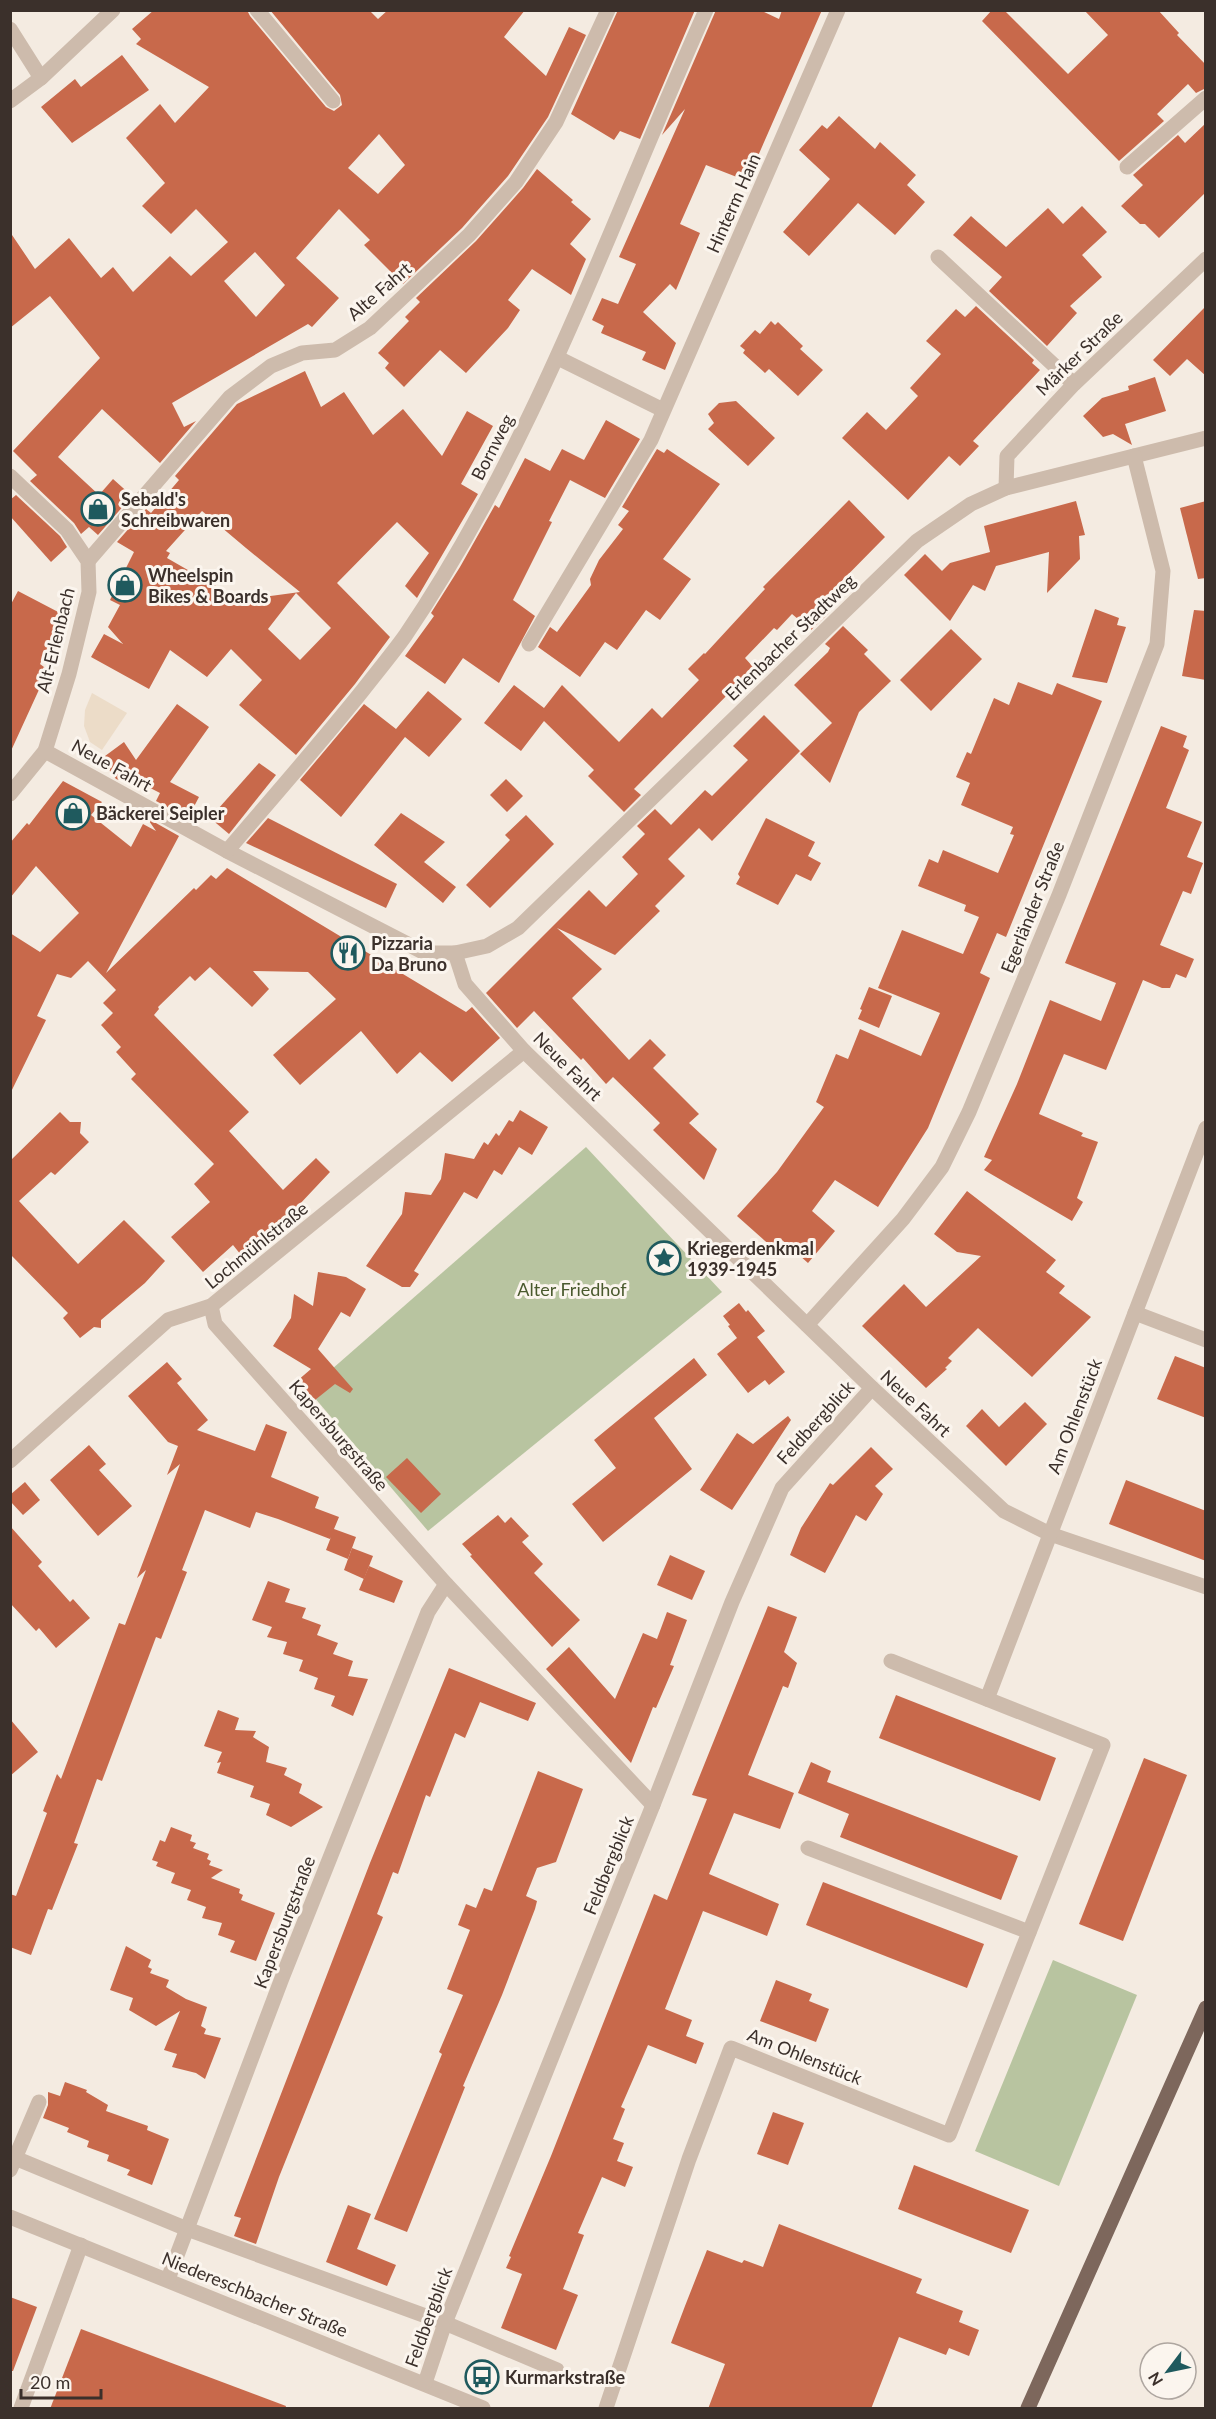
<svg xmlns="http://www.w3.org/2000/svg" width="1216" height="2419" font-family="Lato,sans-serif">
  <rect width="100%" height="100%" fill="#f4ebe1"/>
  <g fill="#b8c4a0">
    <polygon points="586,1147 722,1292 428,1531 308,1390"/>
    <polygon points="1053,1960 1137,1995 1059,2186 975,2151"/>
  </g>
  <polygon fill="#ecdcc8" points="92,693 127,713 102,750 90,742 84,726 85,710"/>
  <g fill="#c8694b" fill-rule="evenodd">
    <path d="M154,10h93l3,6 76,91 8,4 8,-6 -2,-10 -70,-85h99l9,9 10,-9h137l-21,27 42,39 23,-49 17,8 -38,82 -40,59 -46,52 -59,56 -39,-39 6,-5 -31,-31 -43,49 43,40 -27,29 -4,-3 -136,79 12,24 12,-6 -36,42 -58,-54 -44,48 41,38 14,-16 19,17 -34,39 -9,-8 -8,7 -7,-11 -44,-42 7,-6 -24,-24 87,-93 -50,-62 -40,32v-96l25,37 34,-31 32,40 12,-11 20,25 37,-36 21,20 37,-34 -32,-33 -25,25 -29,-28 23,-23 -39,-45 34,-34 15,19 34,-36 -73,-43 5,-5 -9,-10zM379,134l26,31 -27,29 -30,-26zM255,252l30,33 -29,32 -32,-36z"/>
    <polygon points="618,10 695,10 640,139 620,131 614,140 571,114"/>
    <polygon points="716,10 760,10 779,19 782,10 822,10 747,181 706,165 680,224 700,233 676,290 670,284 643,312 676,343 665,370 642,360 646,352 601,333 604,326 592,320 602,298 618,304 636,264 619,257 685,109 662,135"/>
    <polygon points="992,10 1004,10 1068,74 1108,35 1084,10 1158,10 1179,33 1177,35 1206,65 1206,88 1196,93 1188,84 1157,114 1164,121 1119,161 982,21"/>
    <polygon points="122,55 149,90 72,143 41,107 75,79 81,87"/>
    <polygon points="839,116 875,149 880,142 916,175 907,185 925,202 895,235 858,203 809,256 783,232 830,179 799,150 822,125 827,129"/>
    <polygon points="1206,123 1206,192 1159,238 1145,224 1140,224 1121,206 1143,185 1133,175 1178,135 1185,143"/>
    <polygon points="537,169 573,200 571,202 591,219 570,244 586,259 571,295 532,269 508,300 520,310 508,328 466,373 440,350 404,387 385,368 389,363 378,353 409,321 405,317 420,302 416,298 476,241 523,188"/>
    <polygon points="1082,206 1107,232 1082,255 1102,277 1070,306 1077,313 1047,346 989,291 1002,277 953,235 971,216 1006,247 1048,208 1063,224"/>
    <polygon points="976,306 1034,360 1032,363 1040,370 973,441 979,446 960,466 949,456 908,500 842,438 867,412 886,430 918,396 910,388 941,354 926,341 956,309 965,317"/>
    <polygon points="1206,306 1206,376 1187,359 1170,376 1153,360"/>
    <polygon points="771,321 775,325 778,322 803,346 800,349 823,370 798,396 769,369 765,373 743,353 745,350 740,346 755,330 760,334"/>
    <path d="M305,371l16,36 23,-15 29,43 30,-26 39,47 25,-45 26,15 -32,58 17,10 -61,104 -12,-12 24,-33 -32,-31 -60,61 53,54 -35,47 -59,71 -57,-50 23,-25 -31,-31 -24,28 -37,-27 -21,39 -58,-32 13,-23 19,10 -15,-17 12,-22 -10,-5 24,-48 -17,-10 29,-33 5,4 28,-33 -4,-4 62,-72zM202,511l44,37 54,44 -60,8 -73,-42 3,-5 -4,-2zM296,593l35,35 -31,32 -32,-31z"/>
    <polygon points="1155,377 1166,411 1125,424 1132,445 1113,434 1103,437 1083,416 1102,398 1129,390 1128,386"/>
    <polygon points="736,401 775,438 748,466 708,429 714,423 708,414 719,403"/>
    <polygon points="606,420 640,439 605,498 570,480 549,521 552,522 513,600 535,616 499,683 463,658 445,684 405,656 434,616 431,613 460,567 495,505 499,508 525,458 550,471 562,449 584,460"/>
    <polygon points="657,449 664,453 667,449 720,484 663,559 691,579 660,620 646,610 617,650 605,642 580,677 538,647 550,627 557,632 591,585 590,579 599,560 623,529 618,525 629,511 622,507"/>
    <polygon points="16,495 60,536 67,547 51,562 10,516 10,500"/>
    <polygon points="849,500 885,537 820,603 830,612 811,630 792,614 777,630 774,628 745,658 754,668 634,789 641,795 624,812 588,776 594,770 544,721 521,751 484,723 514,685 544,708 562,685 619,742 652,708 662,718 699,680 688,669 704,653 705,654 765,589 763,587"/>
    <polygon points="1076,501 1085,535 1079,536 1080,559 1047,593 1049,552 996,566 985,591 973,585 950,621 904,575 925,554 942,571 950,563 990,552 984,526"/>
    <polygon points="1206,501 1206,578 1198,579 1180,508"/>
    <polygon points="18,591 62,614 40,664 48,670 10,753 10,606"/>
    <polygon points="1095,609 1119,618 1117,625 1126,627 1107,683 1072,677"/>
    <polygon points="1194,610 1206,611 1206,680 1182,676"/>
    <polygon points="843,626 868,650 864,654 891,681 859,712 830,783 800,754 832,723 794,685 828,652 830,648 825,644"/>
    <polygon points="951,629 982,659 931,711 900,680"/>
    <polygon points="1018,682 1052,695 1057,683 1102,701 1006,937 997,933 980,973 990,978 928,1128 878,1207 835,1180 812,1211 835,1231 808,1263 782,1240 774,1249 737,1216 777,1172 824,1107 816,1102 836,1054 848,1059 860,1029 921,1056 940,1013 878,988 902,930 963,954 979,917 964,911 966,905 918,886 929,859 938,863 943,850 998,873 1014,835 1010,834 1013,827 961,805 970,783 956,777 967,752 971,754 994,698 1009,705"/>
    <polygon points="428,691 462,719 429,757 405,737 341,817 300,780 364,704 396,729"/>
    <polygon points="177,704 209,727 170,782 199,797 188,818 156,801 160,793 123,774 119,780 116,779 101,759 124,742 136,760"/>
    <polygon points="764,715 800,751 712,841 699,828 668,859 685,876 655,906 660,911 615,955 557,928 602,969 572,998 629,1060 650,1039 666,1055 653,1068 699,1114 689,1123 717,1149 704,1180 653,1130 660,1123 613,1077 606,1084 583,1058 581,1060 534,1011 517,1028 486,993 589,890 606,907 638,874 622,857 645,834 637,826 655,809 671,825 705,790 712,796 748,760 733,746"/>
    <polygon points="1161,726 1187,736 1183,747 1189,750 1166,808 1202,822 1187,857 1203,863 1191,894 1183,891 1160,945 1194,959 1186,978 1176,974 1170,988 1162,988 1143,980 1106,1070 1064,1054 1058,1068 1039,1114 1083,1133 1081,1136 1098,1142 1077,1198 1083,1202 1072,1221 984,1170 992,1160 984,1157 1017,1084 1050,1000 1101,1021 1116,983 1065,963"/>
    <polygon points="259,763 276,775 229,834 210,818"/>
    <polygon points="506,779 523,796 507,812 490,795"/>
    <polygon points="63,781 102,802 91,815 131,847 143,824 156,831 147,818 179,836 106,973 194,888 196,890 211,875 216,879 227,868 466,1012 472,1007 500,1038 452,1082 420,1052 397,1074 361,1031 300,1085 273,1055 336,999 308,972 253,971 269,989 252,1007 210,967 195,981 190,976 158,1007 159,1009 154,1015 249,1112 229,1131 283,1190 316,1158 330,1172 298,1206 262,1240 260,1238 241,1255 233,1245 203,1272 171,1237 210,1202 194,1184 214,1164 131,1079 136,1074 116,1052 121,1047 101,1025 113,1013 103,1003 116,990 88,961 71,978 57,974 37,1016 46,1020 10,1094 10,933 40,952 79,913 36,866 10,898 10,843 27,823 29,825"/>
    <polygon points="401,813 445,842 424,862 456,887 443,903 374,845"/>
    <polygon points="526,815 554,844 490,908 466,885 510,840 505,835"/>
    <polygon points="268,818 397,884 386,908 246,843"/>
    <polygon points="766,818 815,842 808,856 821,863 811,881 796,874 778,905 736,884 740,877 738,874"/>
    <polygon points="869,987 892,996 879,1028 858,1019 862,1010 860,1009"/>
    <polygon points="520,1110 548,1127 532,1155 519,1147 502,1175 494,1170 477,1199 464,1192 414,1271 419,1274 410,1287 402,1287 366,1266 402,1214 405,1192 431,1195 441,1179 445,1153 474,1159 484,1142 488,1145 496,1133 499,1136 509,1120 513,1122"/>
    <polygon points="60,1112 70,1122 81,1122 80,1133 89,1142 55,1175 51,1172 19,1201 78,1264 124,1220 165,1261 145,1283 101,1320 101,1328 94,1327 80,1338 63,1318 68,1313 10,1254 10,1161"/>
    <polygon points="967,1191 1056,1260 1046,1272 1065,1286 1059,1293 1091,1317 1032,1377 978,1328 948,1358 952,1361 945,1368 947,1369 926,1388 862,1326 904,1284 926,1307 981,1256 957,1252 934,1234"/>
    <polygon points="318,1272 346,1277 366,1289 350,1317 341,1312 318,1349 353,1389 350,1393 335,1384 315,1400 297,1381 311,1369 273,1346 291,1318 294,1294 313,1306"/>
    <polygon points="739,1303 746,1312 748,1310 765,1331 757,1337 785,1372 769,1385 765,1380 748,1393 717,1354 737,1338 728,1326 730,1325 723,1316"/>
    <polygon points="1175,1356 1206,1368 1206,1418 1157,1399"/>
    <polygon points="694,1358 707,1375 654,1418 692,1469 603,1542 572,1504 616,1468 594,1440"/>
    <polygon points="167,1362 182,1379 177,1383 208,1420 197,1430 255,1451 266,1424 287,1432 271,1477 319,1497 315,1508 339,1517 334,1529 356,1537 348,1559 326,1550 331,1537 330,1539 278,1519 256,1512 250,1528 205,1510 182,1570 187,1572 161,1639 156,1637 102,1781 97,1779 74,1843 78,1844 52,1910 48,1909 31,1955 10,1947 10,1894 16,1896 47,1813 43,1811 57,1774 61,1779 119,1623 125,1625 146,1570 137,1578 180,1464 167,1475 178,1446 168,1442 128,1396"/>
    <polygon points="1025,1402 1047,1424 1006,1466 966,1426 982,1409 999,1427"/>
    <polygon points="788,1416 791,1420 732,1510 700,1490 737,1433 753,1444"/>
    <polygon points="89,1445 106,1464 99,1470 132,1506 98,1536 50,1480"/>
    <polygon points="871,1447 893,1469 875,1486 883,1494 866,1521 856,1515 825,1573 790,1555 801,1528 830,1483 833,1485"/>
    <polygon points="407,1458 441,1494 421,1513 386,1477"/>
    <polygon points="1126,1480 1206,1511 1206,1561 1109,1524"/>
    <polygon points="25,1482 40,1500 23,1515 10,1501 10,1495"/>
    <polygon points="498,1515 505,1523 511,1517 529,1536 522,1542 543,1564 534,1573 580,1620 552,1647 470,1556 472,1555 462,1544"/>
    <polygon points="10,1526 42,1562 38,1566 70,1602 73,1599 90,1618 56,1648 39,1628 36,1631 10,1603"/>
    <polygon points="352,1548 373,1556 364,1579 344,1570"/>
    <polygon points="670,1555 705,1571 692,1600 657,1585"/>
    <polygon points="369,1566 403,1581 394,1603 359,1590"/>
    <polygon points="268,1581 290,1589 285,1602 306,1608 302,1618 321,1625 317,1635 338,1643 333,1654 353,1661 348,1676 368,1679 353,1716 331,1706 335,1696 314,1689 318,1678 299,1671 303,1660 283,1654 287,1642 267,1637 272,1627 252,1620"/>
    <polygon points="768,1606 797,1617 784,1652 797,1663 788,1688 783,1686 748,1775 794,1793 780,1829 734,1813 709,1874 779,1904 767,1936 703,1911 665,2009 692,2020 686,2036 704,2043 696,2064 648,2045 621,2107 625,2109 613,2139 624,2143 617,2161 633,2167 625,2187 602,2177 578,2233 584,2235 563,2289 578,2295 556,2350 501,2328 522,2274 506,2268 511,2257 509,2256 551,2156 654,1894 667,1900 707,1799 692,1795"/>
    <polygon points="667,1612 687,1620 670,1665 674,1666 656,1708 653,1707 631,1763 546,1669 569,1647 615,1699 643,1633 657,1639"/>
    <polygon points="449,1668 536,1703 528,1721 480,1702 465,1738 455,1733 430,1797 426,1795 398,1874 393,1872 377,1914 383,1917 279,2177 256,2244 234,2236 241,2218 234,2216 370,1863"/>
    <polygon points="896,1695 1056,1758 1040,1801 879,1738"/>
    <polygon points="218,1710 239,1718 235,1730 256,1731 253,1737 269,1747 266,1762 287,1768 284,1775 302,1784 299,1793 323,1807 291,1827 266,1815 270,1804 250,1797 254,1786 217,1773 221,1762 217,1763 222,1752 204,1746"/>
    <polygon points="10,1719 38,1752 10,1776"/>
    <polygon points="1144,1758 1187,1775 1123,1941 1079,1924"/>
    <polygon points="811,1762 831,1771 827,1782 1018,1856 1001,1900 840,1837 849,1814 798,1793"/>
    <polygon points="538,1771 583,1789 556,1862 537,1868 526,1896 537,1901 535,1909 502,1995 463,2086 465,2087 407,2232 374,2219 442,2054 439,2052 463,1995 447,1989 470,1930 458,1925 466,1904 476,1908 484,1888 492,1891"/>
    <polygon points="171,1827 192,1835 190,1841 196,1843 193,1848 209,1854 207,1859 211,1861 209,1865 223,1870 211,1878 240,1889 239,1893 243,1895 241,1900 275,1913 256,1961 230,1952 235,1941 218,1935 222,1923 202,1918 206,1907 187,1900 191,1890 171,1883 175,1873 156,1866 158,1862 152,1860 160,1840 165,1842"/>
    <polygon points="823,1882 984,1944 967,1988 806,1925"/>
    <polygon points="126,1946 151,1960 148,1967 152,1969 150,1973 169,1980 166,1987 186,1999 207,2007 201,2026 206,2029 204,2034 221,2038 205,2079 196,2073 172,2067 177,2054 164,2050 180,2011 156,2026 129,2010 133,1998 110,1990"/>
    <polygon points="776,1980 812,1994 809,2001 829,2009 816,2042 760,2021"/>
    <polygon points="65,2082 87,2090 86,2092 108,2105 106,2111 148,2126 147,2130 169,2139 152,2185 127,2175 130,2170 107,2161 109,2155 87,2147 89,2141 67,2132 69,2128 43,2118 48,2105 48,2092 60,2096"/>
    <polygon points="773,2112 804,2123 788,2165 757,2154"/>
    <polygon points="914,2165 1029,2210 1011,2253 898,2209"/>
    <polygon points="348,2205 371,2214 357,2249 396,2265 387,2286 326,2262"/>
    <polygon points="779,2224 922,2279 916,2293 963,2311 959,2322 979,2330 969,2356 949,2348 946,2355 899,2337 871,2409 708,2409 725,2364 671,2343 685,2306 707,2250 742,2263 744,2260 763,2267"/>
    <polygon points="10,2297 37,2307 13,2371 10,2371"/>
    <polygon points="81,2329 286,2406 285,2409 50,2409"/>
  </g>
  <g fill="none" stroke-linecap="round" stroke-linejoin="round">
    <g stroke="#cdbbac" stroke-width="15">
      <polyline points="257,10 333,101"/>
      <polyline points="10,29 41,78"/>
      <polyline points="10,101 41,78 113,10"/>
      <polyline points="1127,167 1206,98"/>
      <polyline points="938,257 1074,384"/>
      <polyline points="558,358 663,410"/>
      <polyline points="10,476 67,530 88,561 89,592 69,674 45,751 10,794"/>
      <polyline points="1006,488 1007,456 1074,384 1206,259"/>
      <polyline points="88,561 230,397 271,366 302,353 335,350 370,328 469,235 516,182 556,122 608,10"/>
      <polyline points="529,644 651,440 838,10"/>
      <polyline points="45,751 227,851 425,953 455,953 487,946 518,928 917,541 971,504 1006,488 1206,438"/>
      <path d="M227,851c46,-54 92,-106 136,-161 14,-18 29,-36 42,-54 131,-193 206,-415 301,-626"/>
      <polyline points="455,953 465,984 524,1051 872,1388 1004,1511 1050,1534 1206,1587"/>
      <polyline points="211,1306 215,1324 446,1584 653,1805"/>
      <polyline points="1135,1313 1206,1340"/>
      <polyline points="807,1325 903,1219 942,1167 969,1112 1059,895 1157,644 1163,571 1134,456"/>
      <polyline points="10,1461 168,1320 211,1306 524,1051"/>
      <polyline points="987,1699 1206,1128"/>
      <polyline points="808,1848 1029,1932"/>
      <polyline points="15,2158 187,2229 445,2323 557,2370"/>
      <polyline points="10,2170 39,2102"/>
      <polyline points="10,2217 483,2408"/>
      <polyline points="168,2279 282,1978 428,1612 446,1584"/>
      <polyline points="425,2383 445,2323 653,1805 732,1602 782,1488 872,1388"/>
      <polyline points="21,2408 81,2245"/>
      <polyline points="606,2408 689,2159 731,2048 949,2135 1103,1745 891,1661"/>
    </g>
    <polyline stroke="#7d675c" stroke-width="15" points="1028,2408 1206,2008"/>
  </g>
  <defs>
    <g id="shop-ring" transform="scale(1.725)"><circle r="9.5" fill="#fbf5ee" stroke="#1f5a5e" stroke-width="1.5"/><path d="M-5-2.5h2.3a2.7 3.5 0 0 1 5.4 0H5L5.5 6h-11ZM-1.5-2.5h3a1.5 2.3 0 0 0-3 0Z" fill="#1f5a5e"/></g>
    <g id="restaurant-ring" transform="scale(1.725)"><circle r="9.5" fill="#fbf5ee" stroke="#1f5a5e" stroke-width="1.5"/><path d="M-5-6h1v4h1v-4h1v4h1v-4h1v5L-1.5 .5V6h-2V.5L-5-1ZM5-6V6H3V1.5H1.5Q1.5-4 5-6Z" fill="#1f5a5e"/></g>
    <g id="sight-ring" transform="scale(1.725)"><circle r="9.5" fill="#fbf5ee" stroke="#1f5a5e" stroke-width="1.5"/><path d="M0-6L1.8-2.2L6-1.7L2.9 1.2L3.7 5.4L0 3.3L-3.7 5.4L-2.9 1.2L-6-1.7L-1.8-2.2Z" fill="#1f5a5e"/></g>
    <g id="bus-ring" transform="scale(1.725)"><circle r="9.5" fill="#fbf5ee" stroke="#1f5a5e" stroke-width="1.5"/><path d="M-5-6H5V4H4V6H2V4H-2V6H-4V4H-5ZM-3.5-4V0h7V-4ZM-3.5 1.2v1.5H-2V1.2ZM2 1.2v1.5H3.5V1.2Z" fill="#1f5a5e"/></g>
  </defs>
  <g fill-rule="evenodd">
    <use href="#shop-ring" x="98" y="509"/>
    <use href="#shop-ring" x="125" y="585"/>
    <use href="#shop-ring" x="73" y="813"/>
    <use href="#restaurant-ring" x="348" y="953"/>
    <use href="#sight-ring" x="664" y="1258"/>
    <use href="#bus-ring" x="482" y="2377"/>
  </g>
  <g text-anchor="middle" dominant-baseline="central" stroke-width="6" stroke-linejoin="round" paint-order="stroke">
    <g font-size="18" fill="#3b302b" stroke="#fbf5ee">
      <text transform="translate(733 203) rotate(-66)">Hinterm Hain</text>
      <text transform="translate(379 291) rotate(-41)">Alte Fahrt</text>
      <text transform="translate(1079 353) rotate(-44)">Märker Straße</text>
      <text transform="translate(492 447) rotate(-63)">Bornweg</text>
      <text transform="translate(790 637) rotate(-44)">Erlenbacher Stadtweg</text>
      <text transform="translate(55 640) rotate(-76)">Alt-Erlenbach</text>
      <text transform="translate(112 765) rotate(29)">Neue Fahrt</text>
      <text transform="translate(1032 907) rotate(-68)">Egerländer Straße</text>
      <text transform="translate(568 1066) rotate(45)">Neue Fahrt</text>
      <text transform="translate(256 1245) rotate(-39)">Lochmühlstraße</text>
      <text transform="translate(916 1403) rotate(43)">Neue Fahrt</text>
      <text transform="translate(1074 1416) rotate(-69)">Am Ohlenstück</text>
      <text transform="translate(815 1422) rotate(-48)">Feldbergblick</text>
      <text transform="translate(339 1435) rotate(49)">Kapersburgstraße</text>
      <text transform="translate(608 1865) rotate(-68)">Feldbergblick</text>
      <text transform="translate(284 1922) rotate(-69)">Kapersburgstraße</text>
      <text transform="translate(805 2056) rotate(22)">Am Ohlenstück</text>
      <text transform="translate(255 2294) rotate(22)">Niedereschbacher Straße</text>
      <text transform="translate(428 2317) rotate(-70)">Feldbergblick</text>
    </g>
    <g font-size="18" font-weight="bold" fill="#3b302b" stroke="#fbf5ee" text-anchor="start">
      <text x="121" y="499">Sebald's<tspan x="121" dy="21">Schreibwaren</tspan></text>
      <text x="148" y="575">Wheelspin<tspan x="148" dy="21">Bikes &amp; Boards</tspan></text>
      <text x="96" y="813">Bäckerei Seipler</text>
      <text x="371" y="943">Pizzaria<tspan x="371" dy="21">Da Bruno</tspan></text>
      <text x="687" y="1248">Kriegerdenkmal<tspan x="687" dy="21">1939-1945</tspan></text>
      <text x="505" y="2377">Kurmarkstraße</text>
    </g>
    <g font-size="18" fill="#4a5a2e" stroke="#fbf5ee">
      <text x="572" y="1289">Alter Friedhof</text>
    </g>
  </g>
  <rect width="1216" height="2419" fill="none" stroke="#3b302b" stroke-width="24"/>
  <g transform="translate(1168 2371) rotate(238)"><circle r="28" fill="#fbf5ee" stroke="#aea6a0" stroke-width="1.5"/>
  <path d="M0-4.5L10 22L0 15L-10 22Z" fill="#1f5a5e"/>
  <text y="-9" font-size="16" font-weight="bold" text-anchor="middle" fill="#3b302b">N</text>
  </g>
  <path d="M21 2389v9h80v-9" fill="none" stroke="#3b302b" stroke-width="3"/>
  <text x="30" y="2389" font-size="18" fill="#3b302b" stroke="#fbf5ee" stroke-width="4.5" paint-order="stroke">20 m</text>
</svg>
